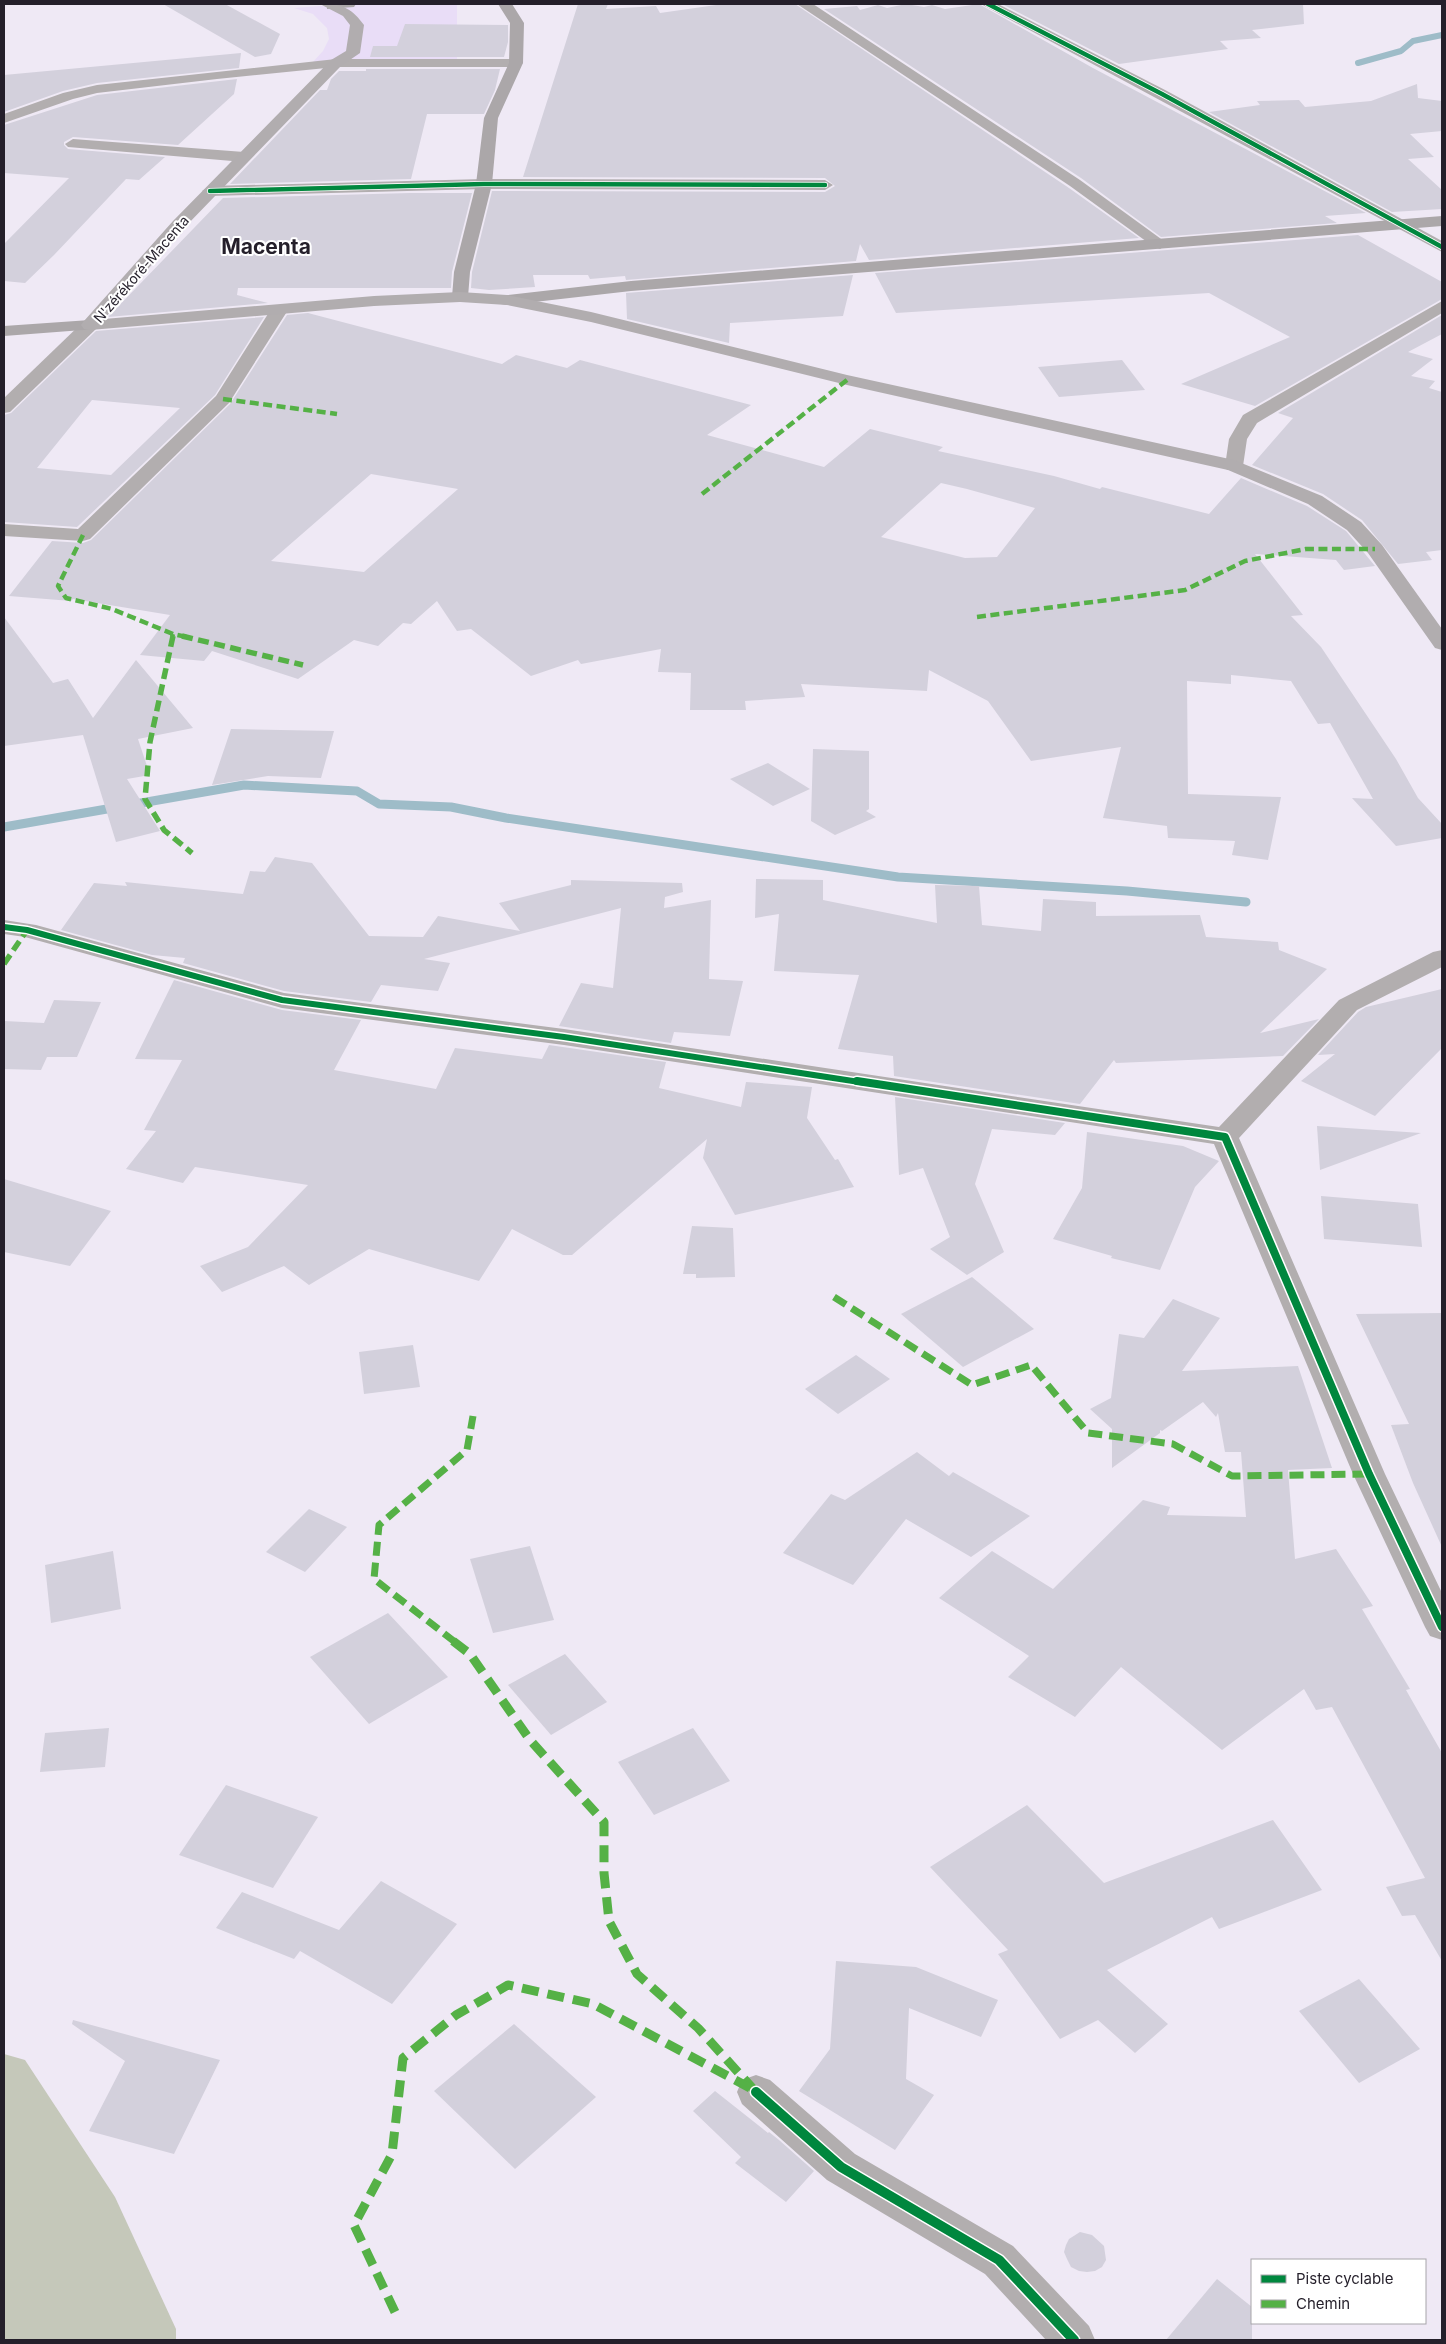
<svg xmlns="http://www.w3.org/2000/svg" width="1446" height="2344" font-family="Inter,sans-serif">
  <rect width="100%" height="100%" fill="#efe9f5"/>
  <polygon fill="#e9ddf7" points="345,4 457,4 457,65 313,62 323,51 329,39 327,28 313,14 294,8"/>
  <polygon fill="#c5c8ba" points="4,2054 25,2060 115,2197 176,2329 176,2340 4,2340"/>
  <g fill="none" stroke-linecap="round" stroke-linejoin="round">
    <polyline stroke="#9ebcc8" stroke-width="6" points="1358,63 1401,51 1413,41 1442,35"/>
    <polyline stroke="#9ebcc8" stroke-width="9" points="4,827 244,785 357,791 379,804 451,807 506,818 898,877 1127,891 1246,902"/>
  </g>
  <g fill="#d3d0dc" fill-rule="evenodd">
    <polygon points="163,4 225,4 280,34 271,54 255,57"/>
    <polygon points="578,4 608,4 606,9 656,6 660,13 723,4 795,4 1069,188 1139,238 869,260 860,244 856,261 626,280 625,276 590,279 588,275 533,275 535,287 489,290 471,288 472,272 492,191 825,192 835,186 825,178 523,177"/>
    <polygon points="906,4 924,7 932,5 945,9 979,4 1093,68 1366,213 1325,216 1337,223 1161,237 1081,178 824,9 857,6 860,10 878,5 887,8"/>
    <polygon points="1002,4 1303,4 1304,24 1252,30 1261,38 1220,41 1228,49 1119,64"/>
    <polygon points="405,24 508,25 508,42 504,57 370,57 373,46 397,46"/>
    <polygon points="241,53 239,68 97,83 63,91 4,112 4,75"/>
    <polygon points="366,69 500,69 495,90 484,114 427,114 411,179 230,184 320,90 327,90 331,79 339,71 366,71"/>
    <polygon points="237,79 234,94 178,145 73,137 64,142 64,145 68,149 165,157 139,180 126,179 54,255 25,283 4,281 4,244 69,178 4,173 4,125 97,95"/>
    <polygon points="1417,84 1418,98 1442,101 1442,131 1410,134 1434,157 1408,159 1442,190 1442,209 1392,212 1209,112 1260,105 1257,101 1299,100 1305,107 1371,101"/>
    <polygon points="410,193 472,193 452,272 451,288 238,288 237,295 268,303 108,317 223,198"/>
    <polygon points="1358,235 1442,282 1442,299 1255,406 1181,384 1290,337 1209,293 896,313 875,273"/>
    <polygon points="853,275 843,316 730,323 729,343 627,319 626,293"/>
    <path d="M308,313l194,51 14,-9 51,13 13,-8 171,45 -44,30 117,32 46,-38 73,18 -5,4 116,25 46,13 2,-2 107,27 32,-36 66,28 39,25 29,35 -31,4 -8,-10 -81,-6 48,61 -12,1 30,31 75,112 22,39 24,26v14l-46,8 -44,-48 21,1 -43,-76 -12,1 -27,-43 -60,-6v9l-44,-3 1,113 93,3 -13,63 -36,-5 3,-14 -67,-3 -1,-12 -64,-8 18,-71 -90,14 -43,-60 -59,-31 -2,21 -126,-7 4,13 -60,4 1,9h-56l1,-37 -33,-1 3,-23 -80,15 -3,-4 -47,16 -60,-47 -14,2 -20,-30 -26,23 -8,-1 -25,23 -24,-6 -56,39 -86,-28 -8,10 -64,-6 30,-40 -97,-16 -2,2 -62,-5 43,-55 31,2 8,-3 139,-136 57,-89zM371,474l87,15 -94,83 -93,-11zM941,483l26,6 68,19 -38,49 -32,1 -84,-21z"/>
    <polygon points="1442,315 1442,334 1408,352 1433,359 1411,376 1435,381 1429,388 1442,392 1442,550 1426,552 1432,560 1398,564 1362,520 1323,494 1252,465 1293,418 1278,413"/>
    <path d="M264,317l-49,78 -138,132 -73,-5v-107l7,-2 85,-82zM92,400l88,8 -69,67 -74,-7z"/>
    <polygon points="1122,360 1145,390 1059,397 1038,367"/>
    <polygon points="4,617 53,683 68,679 93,718 136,660 193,728 138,739 150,775 127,779 160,831 116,842 83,735 4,746"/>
    <polygon points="231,729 334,731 321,778 268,776 212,785"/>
    <polygon points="813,749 869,751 869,809 866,811 876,817 835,835 811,821"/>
    <polygon points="768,763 810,789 773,806 730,779"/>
    <polygon points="275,857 312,863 369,936 423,937 438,916 520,931 499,903 571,885 571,880 682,883 683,892 665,897 664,908 711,900 709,979 743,981 730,1036 674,1032 671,1043 559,1026 581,983 613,988 621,908 424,959 450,963 438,991 381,985 371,1002 284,991 183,963 185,958 152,955 61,930 94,883 127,886 125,882 243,894 250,871 265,872"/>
    <polygon points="756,879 823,880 823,900 937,923 935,885 979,886 982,925 1041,931 1043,899 1096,902 1096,916 1200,915 1206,937 1278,942 1279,950 1327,969 1260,1033 1319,1019 1283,1056 1116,1063 1114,1060 1080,1104 894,1076 893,1056 838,1049 859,975 774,971 779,914 755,918"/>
    <polygon points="174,980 282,1010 361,1020 334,1070 436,1089 455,1048 542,1059 549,1045 666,1062 659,1088 741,1107 746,1082 812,1087 807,1118 835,1160 838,1159 854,1187 735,1215 703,1158 707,1139 572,1255 563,1255 512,1229 479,1281 369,1249 309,1285 284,1266 222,1292 200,1266 248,1247 308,1185 195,1167 183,1183 126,1169 156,1131 144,1130 182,1060 135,1059"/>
    <polygon points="1442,989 1442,1048 1375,1116 1301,1081 1335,1054 1318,1055 1358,1012 1366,1007"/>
    <polygon points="54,1000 101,1002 77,1057 47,1057 41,1070 4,1069 4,1021 44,1023"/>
    <polygon points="895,1097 1065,1123 1055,1135 992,1129 975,1184 1004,1252 967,1275 930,1249 950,1237 923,1168 899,1175"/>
    <polygon points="1317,1126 1421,1133 1320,1170"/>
    <polygon points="1087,1132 1183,1146 1219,1161 1195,1187 1160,1270 1111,1258 1112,1256 1053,1239 1082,1188"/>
    <polygon points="4,1179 111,1211 70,1266 4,1252"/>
    <polygon points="1321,1196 1418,1204 1422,1247 1324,1239"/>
    <polygon points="692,1226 733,1228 735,1277 696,1278 696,1274 683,1274"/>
    <polygon points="972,1277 1034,1329 963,1367 901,1314"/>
    <polygon points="1173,1299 1220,1318 1182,1371 1298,1366 1332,1468 1288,1470 1295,1559 1336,1549 1373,1606 1362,1609 1410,1689 1406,1690 1442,1753 1442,1961 1415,1915 1402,1916 1386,1887 1425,1878 1332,1707 1316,1710 1304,1689 1222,1750 1121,1667 1075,1717 1008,1677 1029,1656 939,1598 992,1551 1053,1589 1143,1500 1170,1507 1167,1515 1246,1517 1241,1452 1225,1452 1218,1413 1216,1417 1203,1402 1162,1431 1160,1430 1160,1433 1112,1468 1112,1429 1090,1409 1111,1398 1119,1334 1144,1338"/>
    <polygon points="1442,1313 1442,1547 1413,1483 1391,1425 1409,1424 1356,1314"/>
    <polygon points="413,1345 420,1387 364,1394 359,1352"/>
    <polygon points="856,1355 890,1379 838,1414 805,1389"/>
    <polygon points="917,1452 949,1476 953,1472 1030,1516 971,1557 906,1519 853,1585 783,1553 831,1494 845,1500"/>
    <polygon points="309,1509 347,1527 305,1572 266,1552"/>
    <polygon points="530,1546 554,1620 493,1633 470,1559"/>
    <polygon points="113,1551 121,1609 51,1623 45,1565"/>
    <polygon points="388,1613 448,1677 369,1724 310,1657"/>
    <polygon points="565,1654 607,1702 551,1735 508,1685"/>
    <polygon points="109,1728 105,1767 40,1772 45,1733"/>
    <polygon points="693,1728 730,1781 654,1815 618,1762"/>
    <polygon points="226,1785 318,1817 273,1888 179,1855"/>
    <polygon points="1027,1805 1104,1883 1273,1820 1322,1890 1219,1929 1212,1917 1107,1970 1168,2024 1135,2053 1098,2020 1060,2039 998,1954 1008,1950 930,1867"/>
    <polygon points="381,1881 457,1924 392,2004 300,1951 294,1959 216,1928 242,1892 339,1930"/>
    <polygon points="836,1961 916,1967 998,2000 981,2037 909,2008 906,2079 934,2095 895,2150 799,2091 830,2049"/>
    <polygon points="1359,1979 1420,2049 1359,2083 1299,2011"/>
    <polygon points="73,2020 220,2060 174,2154 89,2131 125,2061 72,2024"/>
    <polygon points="514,2024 596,2097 515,2169 434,2091"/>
    <polygon points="715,2091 768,2133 769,2132 779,2140 814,2171 786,2202 735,2163 741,2157 693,2111"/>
    <polygon points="1080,2232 1092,2235 1104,2246 1106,2260 1102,2267 1095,2271 1087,2272 1079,2271 1071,2267 1067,2259 1064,2252 1066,2245 1069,2239"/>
    <polygon points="1217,2279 1252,2307 1252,2340 1166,2340"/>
  </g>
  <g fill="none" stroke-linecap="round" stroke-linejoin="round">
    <g fill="#b2aeaf" fill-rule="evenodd">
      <polygon points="797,4 813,4 1080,180 1168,244 1160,249 1154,247 1070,186"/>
      <polygon points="981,4 998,4 1167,91 1442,241 1442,252"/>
      <polygon points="336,59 516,59 523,63 516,67 336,67 217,79 97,93 73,99 4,123 4,114 63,93 97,85"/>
      <polygon points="73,139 244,152 252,157 244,162 68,147 65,144"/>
      <polygon points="484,179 825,180 833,185 825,190 484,189 210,196 202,191 210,186"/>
      <polygon points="1442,301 1442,313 1257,423 1247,439 1243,466 1241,470 1227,470 1225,466 1229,439 1243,415"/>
      <polygon points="279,305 285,306 288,310 229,403 90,539 83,541 4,536 4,524 78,529 216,396 273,306"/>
      <polygon points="90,320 96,321 99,325 96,329 10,412 4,413 4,398 84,321"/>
      <polygon points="4,920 36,925 284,993 564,1029 1219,1127 1339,1000 1433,952 1442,950 1442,967 1357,1010 1239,1138 1385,1474 1442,1593 1442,1640 1430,1636 1425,1627 1353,1474 1214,1144 564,1045 282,1008 25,937 4,934"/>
      <polygon points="756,2075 770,2080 855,2154 1013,2246 1089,2326 1095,2340 1046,2340 985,2274 827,2180 742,2104 737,2092 742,2080"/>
    </g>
    <g fill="#aba7a9" fill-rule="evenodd">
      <polygon points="327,4 356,4 354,7 327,9"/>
      <polygon points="498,4 512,4 524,23 523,63 498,118 492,184 470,272 468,297 466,301 454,301 452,297 454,272 476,184 484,118 509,63 510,23"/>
      <polygon points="1442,216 1442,226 631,291 507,305 501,304 499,300 501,296 507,295 631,281"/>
      <polygon points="90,320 96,321 99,325 96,329 4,336 4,326"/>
    </g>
    <path fill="#b1adaf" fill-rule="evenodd" d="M320,4c21,-1 32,4 44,21l-4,28 -19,13 -156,161 -81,92 270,-23 86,-4 47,3 84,17 256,63 387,85 88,36 39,26 21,23 60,84v21l-7,-2 -67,-95 -21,-23 -39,-26 -80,-34 -381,-85 -256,-63 -84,-17 -47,-3 -86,4 -284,24 -6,-1 -3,-4 3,-4 89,-100 158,-161 15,-9 4,-26 -7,-9z"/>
    <g stroke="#55b146" stroke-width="4.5" stroke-dasharray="9 4.5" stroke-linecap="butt">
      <polyline points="223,399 337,414"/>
      <polyline points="702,494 847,380"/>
      <polyline points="83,535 58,586 66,598 112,609 173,634 187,637"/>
      <polyline points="977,617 1185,590 1245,561 1306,549 1375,549"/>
      <polyline points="172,637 173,634"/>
    </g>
    <g stroke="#55b146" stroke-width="5.5" stroke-dasharray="11 5.5" stroke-linecap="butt">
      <polyline points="173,636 150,742 145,799 164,830 192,853"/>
      <polyline points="182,636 303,665"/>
      <polyline points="4,964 27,930"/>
    </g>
    <g stroke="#55b146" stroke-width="7" stroke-dasharray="14 7" stroke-linecap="butt">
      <polyline points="834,1297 972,1385 1031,1365 1088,1433 1173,1444 1232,1476 1369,1474"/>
      <polyline points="455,1642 374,1579 379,1525 467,1450 473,1416"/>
    </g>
    <g stroke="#55b146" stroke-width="9" stroke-dasharray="17 9" stroke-linecap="butt">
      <polyline points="453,1641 470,1654 530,1740 604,1822 604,1873 609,1921 637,1974 698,2028 756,2092"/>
      <polyline points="395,2312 354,2225 392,2154 403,2058 456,2015 508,1985 593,2004 750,2088"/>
    </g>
    <g stroke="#fff" stroke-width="6">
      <g id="cycleway-far3">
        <polyline points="988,4 1162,94 1442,247"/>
        <polyline points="210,191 484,184 825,185"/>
      </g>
    </g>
    <g stroke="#fff" stroke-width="9">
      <polyline id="cycleway-far2" points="4,927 27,930 282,1000 564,1037 866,1083"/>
    </g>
    <g stroke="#fff" stroke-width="11">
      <polyline id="cycleway-far1" points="857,1081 1225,1137 1369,1474 1442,1627"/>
    </g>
    <g stroke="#fff" stroke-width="13">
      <polyline id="cycleway" points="756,2092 841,2167 999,2260 1074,2340"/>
    </g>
    <use href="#cycleway-far3" stroke="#00873e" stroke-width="4.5"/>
    <use href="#cycleway-far2" stroke="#00873e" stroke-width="6"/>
    <use href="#cycleway-far1" stroke="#00873e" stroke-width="8"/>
    <use href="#cycleway" stroke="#00873e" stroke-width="10"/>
  </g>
  <g text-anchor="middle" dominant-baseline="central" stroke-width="4" stroke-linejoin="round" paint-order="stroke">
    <g font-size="14" fill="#241f2a" stroke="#fff">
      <text transform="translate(141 269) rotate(-49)">N'zérékoré-Macenta</text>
    </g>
    <g font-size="21" font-weight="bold" fill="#241f2a" stroke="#fff">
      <text x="266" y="246">Macenta</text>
    </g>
  </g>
  <rect width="1446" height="2344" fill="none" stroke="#241f2a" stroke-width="10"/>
  <rect x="1251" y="2259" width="175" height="65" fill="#ffffff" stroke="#a7a5aa"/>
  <rect x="1261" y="2275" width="25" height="8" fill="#00873e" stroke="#a7a5aa"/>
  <text x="1296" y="2284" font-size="15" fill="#241f2a">Piste cyclable</text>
  <rect x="1261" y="2300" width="25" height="8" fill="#55b146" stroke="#a7a5aa"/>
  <text x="1296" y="2309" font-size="15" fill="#241f2a">Chemin</text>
</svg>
